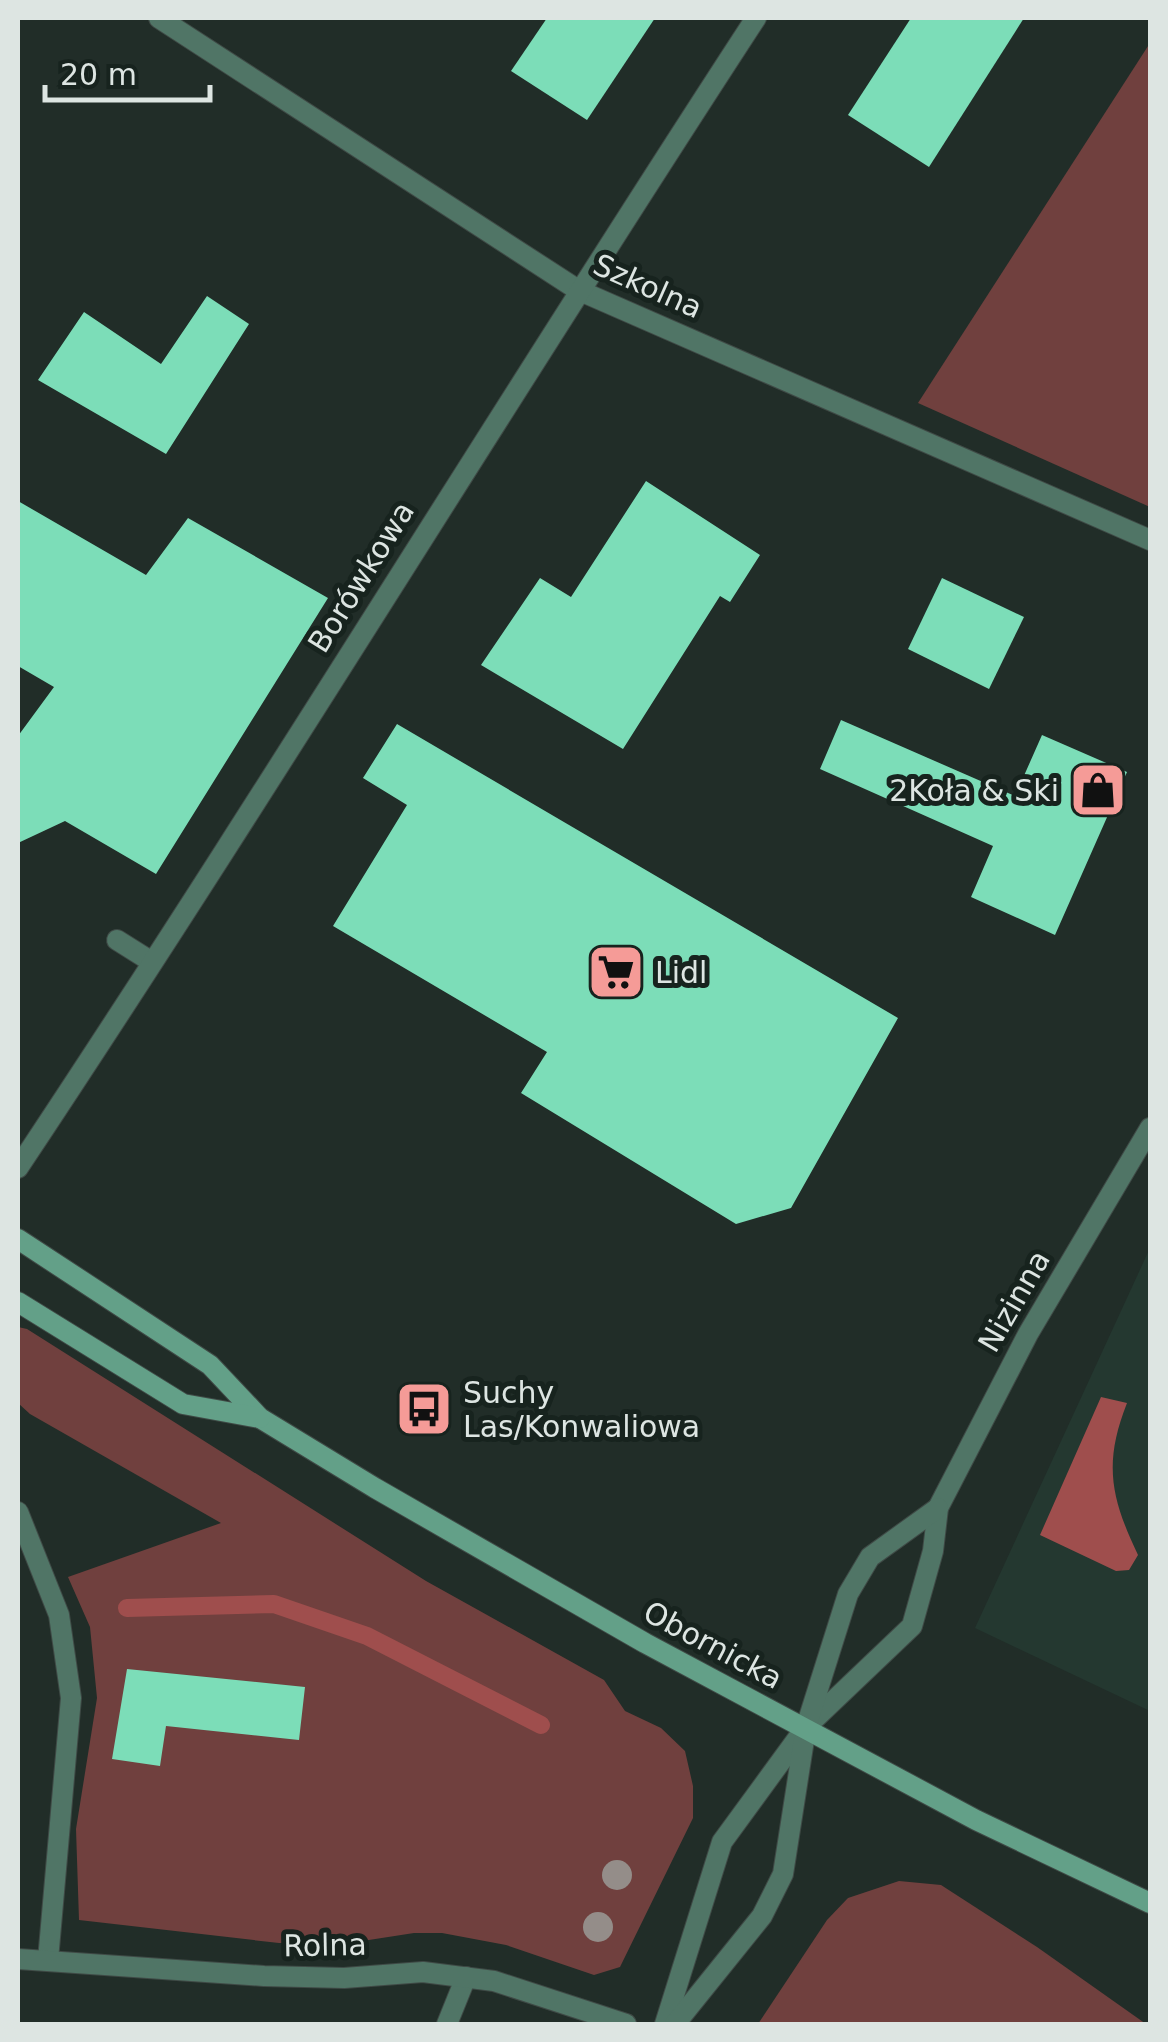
<svg xmlns="http://www.w3.org/2000/svg" width="1168" height="2042" font-family="'DejaVu Sans',sans-serif">
  <rect width="100%" height="100%" fill="#212d28"/>
  <polygon fill="#243830" points="1150,1248 1150,1711 975,1628"/>
  <g fill="#70403e">
    <polygon points="1150,43 1150,507 918,403"/>
    <polygon points="18,1327 27,1329 426,1581 604,1680 625,1711 661,1728 685,1751 693,1786 693,1818 620,1967 594,1975 506,1945 442,1933 414,1933 343,1944 279,1943 79,1920 76,1829 97,1698 90,1627 68,1577 221,1523 30,1414 18,1403"/>
    <polygon points="899,1881 941,1885 1037,1947 1146,2024 758,2024 827,1920 848,1898"/>
  </g>
  <path fill="#9f4e4d" d="M1101,1397l26,6c-24,61 -16,95 11,152l-9,15 -13,1 -76,-36z"/>
  <g fill="none" stroke-linecap="round" stroke-linejoin="round">
    <polyline stroke="#9f4e4d" stroke-width="18" points="127,1608 274,1604 367,1636 541,1725"/>
  </g>
  <g fill="#7cddb8">
    <polygon points="547,18 655,18 587,120 511,71"/>
    <polygon points="911,18 1024,18 929,167 848,115"/>
    <polygon points="207,296 249,324 166,454 38,380 84,312 161,364"/>
    <polygon points="646,481 760,555 730,602 720,596 623,749 481,665 540,578 571,597"/>
    <polygon points="18,501 146,575 188,518 328,598 156,874 65,821 18,843 18,736 54,687 18,666"/>
    <polygon points="942,578 1024,617 989,689 908,649"/>
    <polygon points="841,720 1015,796 1042,735 1127,772 1055,935 971,897 993,846 820,769"/>
    <polygon points="397,724 898,1018 791,1208 736,1224 521,1093 547,1052 333,926 407,805 363,778"/>
    <polygon points="127,1669 305,1687 299,1740 166,1726 160,1766 112,1759"/>
  </g>
  <g fill="none" stroke-linecap="round" stroke-linejoin="round">
    <g stroke="#3f4a46" stroke-width="22">
      <g id="service">
        <polyline points="117,940 152,962"/>
        <polyline points="18,1512 59,1615 71,1698 48,1960"/>
        <polyline points="447,2024 466,1977"/>
      </g>
    </g>
    <g stroke="#3f4a46" stroke-width="22">
      <g id="minor">
        <polyline points="159,18 578,290 1150,540"/>
        <path d="M18,1168c252,-379 489,-769 738,-1150"/>
        <polyline points="18,1959 264,1976 344,1978 423,1972 494,1981 626,2024"/>
        <polyline points="665,2024 722,1842 806,1727 912,1626 933,1551 938,1508 1028,1334 1150,1128"/>
        <polyline points="675,2024 762,1916 783,1874 806,1727 848,1594 870,1557 938,1508"/>
      </g>
    </g>
    <g stroke="#3f4a46" stroke-width="22">
      <g id="secondary">
        <polyline points="18,1239 210,1365 260,1418 375,1488 645,1643 976,1820 1150,1903"/>
        <polyline points="18,1302 183,1404 260,1418"/>
      </g>
    </g>
    <use href="#service" stroke="#507566" stroke-width="20"/>
    <use href="#minor" stroke="#507566" stroke-width="20"/>
    <use href="#secondary" stroke="#63a088" stroke-width="20"/>
  </g>
  <g fill="#948d89">
    <circle cx="617" cy="1875" r="15"/>
    <circle cx="598" cy="1927" r="15"/>
  </g>
  <defs>
    <g id="shop-square" transform="scale(2.875)"><rect x="-9" y="-9" width="18" height="18" rx="4" fill="#f59b97" stroke="#17231e"/><path d="M-5-2.5h2.3a2.7 3.5 0 0 1 5.4 0H5L5.5 6h-11ZM-1.5-2.5h3a1.5 2.3 0 0 0-3 0Z" fill="#111"/></g>
    <g id="supermarket-square" transform="scale(2.875)"><rect x="-9" y="-9" width="18" height="18" rx="4" fill="#f59b97" stroke="#17231e"/><path d="M-6-5.5h2.5l.6 2H6L4.5 2H-2.5L-4.4-4H-6ZM-1.5 3.2a1.3 1.3 0 1 0 .1 0ZM3 3.2a1.3 1.3 0 1 0 .1 0Z" fill="#111"/></g>
    <g id="bus-square" transform="scale(2.875)"><rect x="-9" y="-9" width="18" height="18" rx="4" fill="#f59b97" stroke="#17231e"/><path d="M-5-6H5V4H4V6H2V4H-2V6H-4V4H-5ZM-3.5-4V0h7V-4ZM-3.5 1.2v1.5H-2V1.2ZM2 1.2v1.5H3.5V1.2Z" fill="#111"/></g>
  </defs>
  <g fill-rule="evenodd">
    <use href="#shop-square" x="1098" y="790"/>
    <use href="#supermarket-square" x="616" y="972"/>
    <use href="#bus-square" x="424" y="1409"/>
  </g>
  <g text-anchor="middle" dominant-baseline="central" stroke-width="10" stroke-linejoin="round" paint-order="stroke">
    <g font-size="30" fill="#dde5e2" stroke="#17231e">
      <text transform="translate(648 286) rotate(24)">Szkolna</text>
      <text transform="translate(361 577) rotate(-58)">Borówkowa</text>
      <text transform="translate(1014 1301) rotate(-60)">Nizinna</text>
      <text transform="translate(713 1645) rotate(28)">Obornicka</text>
      <text transform="translate(325 1945) rotate(-1)">Rolna</text>
    </g>
    <g font-size="30" fill="#dde5e2" stroke="#17231e" text-anchor="start">
      <text x="1059" y="790" text-anchor="end">2Koła &amp; Ski</text>
      <text x="655" y="972">Lidl</text>
      <text x="463" y="1392">Suchy<tspan x="463" dy="34">Las/Konwaliowa</tspan></text>
    </g>
  </g>
  <rect width="1168" height="2042" fill="none" stroke="#dde5e2" stroke-width="40"/>
  <path d="M45 85v15h165v-15" fill="none" stroke="#dde5e2" stroke-width="5"/>
  <text x="60" y="85" font-size="30" fill="#dde5e2" stroke="#17231e" stroke-width="8" paint-order="stroke">20 m</text>
</svg>
